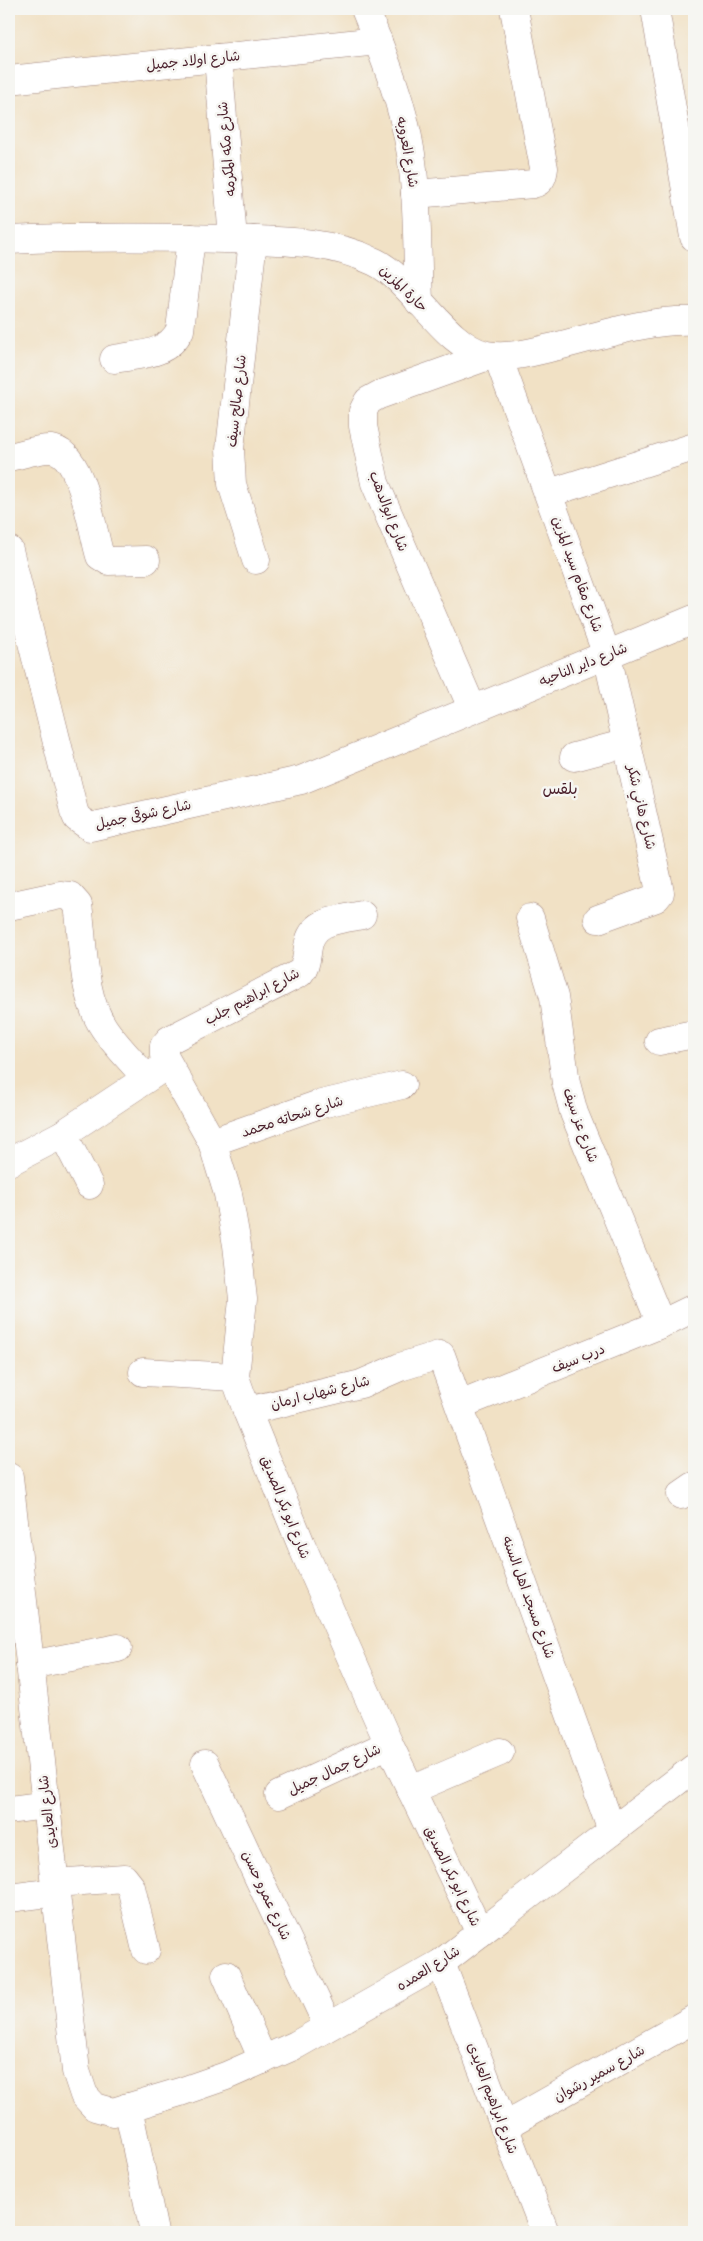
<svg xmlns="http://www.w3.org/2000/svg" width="703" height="2241" font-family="Delius,'Playpen Sans Arabic',sans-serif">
  <rect width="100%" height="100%" fill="#f6f6f2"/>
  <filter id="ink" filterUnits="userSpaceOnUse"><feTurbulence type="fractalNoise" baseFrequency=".02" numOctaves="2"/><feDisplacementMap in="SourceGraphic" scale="10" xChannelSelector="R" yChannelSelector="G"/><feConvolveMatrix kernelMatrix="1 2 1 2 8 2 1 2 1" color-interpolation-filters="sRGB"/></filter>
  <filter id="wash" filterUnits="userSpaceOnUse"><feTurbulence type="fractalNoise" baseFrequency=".0096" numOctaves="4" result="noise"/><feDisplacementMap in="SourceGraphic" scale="20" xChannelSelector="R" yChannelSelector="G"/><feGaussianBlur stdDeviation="1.12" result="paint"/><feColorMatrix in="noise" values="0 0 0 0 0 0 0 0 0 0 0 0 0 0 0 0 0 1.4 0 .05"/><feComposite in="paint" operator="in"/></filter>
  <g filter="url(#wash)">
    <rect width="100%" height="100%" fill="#f1e1c5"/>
  </g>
  <g filter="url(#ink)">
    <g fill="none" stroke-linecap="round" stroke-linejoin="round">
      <g stroke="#9e8078" stroke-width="29">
        <g id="minor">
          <path d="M365,9c19,47 38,94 46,145 7,48 6,99 8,148"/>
          <polyline points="655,9 694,237"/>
          <polyline points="218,58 233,239"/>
          <polyline points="9,80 378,41"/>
          <path d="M415,194l118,-10c8,-2 10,-7 11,-16l-30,-159"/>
          <path d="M9,240c72,-3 143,-3 215,-1 51,2 104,0 151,23 37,18 72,86 112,93 21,4 46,-3 67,-8 45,-11 93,-28 140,-26"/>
          <polyline points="253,240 230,449 232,484 256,560"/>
          <polyline points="498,357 607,655 658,882 660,893 656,898 598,919"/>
          <path d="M114,359c25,-5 53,-3 66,-29l11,-92"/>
          <path d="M9,457c11,-2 31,-9 42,-8 32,3 41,82 49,107l8,5 38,-1"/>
          <polyline points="549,493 694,447"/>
          <polyline points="9,550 74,811 77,818 90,827 301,780 694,619"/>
          <polyline points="472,708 375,483 363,426 363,411 368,401 379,395 488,356"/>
          <polyline points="574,757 627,743"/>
          <path d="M9,906l51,-11 10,1 8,9c6,39 3,89 26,123 12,18 29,34 42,50"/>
          <path d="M362,915c-23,5 -50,4 -54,32 -2,11 -1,17 -8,26l-131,67 -5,6v10l48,86 16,52 9,51 6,54 -8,78 12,34 54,133 88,200 91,189"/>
          <polyline points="530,918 554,997 566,1083 574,1113 661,1324"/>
          <polyline points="659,1041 694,1034"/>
          <polyline points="63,1134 89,1185"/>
          <polyline points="212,1142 317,1105 402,1085"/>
          <polyline points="9,1162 63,1134 161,1069"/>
          <polyline points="143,1372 235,1377"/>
          <polyline points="460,1405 661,1324 694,1308"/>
          <polyline points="247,1411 361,1384 400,1367 439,1355 441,1355 612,1831"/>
          <polyline points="9,1477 76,2071 84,2095 95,2107 113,2112 180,2092 226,2076 296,2045 441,1963 694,1768"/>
          <polyline points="681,1495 694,1486"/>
          <polyline points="30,1665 118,1648"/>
          <polyline points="205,1764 328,2026"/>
          <polyline points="411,1790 500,1752"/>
          <polyline points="279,1795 389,1744"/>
          <polyline points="9,1810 46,1805"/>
          <polyline points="55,1883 124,1878 131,1887 146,1950"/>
          <polyline points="9,1898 56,1892"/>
          <polyline points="441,1963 545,2232"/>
          <polyline points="226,1975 263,2060"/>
          <polyline points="128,2107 154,2232"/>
          <polyline points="504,2126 694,2019"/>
        </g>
      </g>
      <use href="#minor" stroke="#fff" stroke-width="28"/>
    </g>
  </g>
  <g text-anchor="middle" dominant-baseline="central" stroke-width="5" stroke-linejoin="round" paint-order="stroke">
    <g font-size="14" fill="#4a1f2b" stroke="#f6f6f2">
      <text transform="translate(193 60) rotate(-6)">شارع اولاد جميل</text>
      <text transform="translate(226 149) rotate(-95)">شارع مكه المكرمه</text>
      <text transform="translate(408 152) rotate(80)">شارع العروبه</text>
      <text transform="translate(404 288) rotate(44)">حارة المزين</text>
      <text transform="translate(236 401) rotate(-84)">شارع صالح سيف</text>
      <text transform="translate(389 511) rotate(69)">شارع ابوالدهب</text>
      <text transform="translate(578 574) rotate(70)">شارع مقام سيد المزين</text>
      <text transform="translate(583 664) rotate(-22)">شارع داير الناحيه</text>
      <text transform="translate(642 807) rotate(77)">شارع هاني شكر</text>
      <text transform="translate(143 814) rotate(-12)">شارع شوقى جميل</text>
      <text transform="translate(252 996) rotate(-28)">شارع ابراهيم جلب</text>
      <text transform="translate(292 1116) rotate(-18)">شارع شحاته محمد</text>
      <text transform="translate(581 1125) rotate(70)">شارع عز سيف</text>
      <text transform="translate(578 1358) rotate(-22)">درب سيف</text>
      <text transform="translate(320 1392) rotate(-14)">شارع شهاب ارمان</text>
      <text transform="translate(286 1507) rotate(68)">شارع ابو بكر الصديق</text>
      <text transform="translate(529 1597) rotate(70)">شارع مسجد اهل السنه</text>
      <text transform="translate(334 1769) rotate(-25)">شارع جمال جميل</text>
      <text transform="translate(47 1812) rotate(-97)">شارع العايدى</text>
      <text transform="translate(453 1876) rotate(64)">شارع ابو بكر الصديق</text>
      <text transform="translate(267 1895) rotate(65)">شارع عمرو حسن</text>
      <text transform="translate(428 1968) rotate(-32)">شارع العمده</text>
      <text transform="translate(599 2073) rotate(-29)">شارع سمير رشوان</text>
      <text transform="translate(493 2098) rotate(69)">شارع ابراهيم العايدى</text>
    </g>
    <g font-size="16" fill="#4a1f2b" stroke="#f6f6f2">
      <text x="560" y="788">بلقس</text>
    </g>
  </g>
  <rect width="703" height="2241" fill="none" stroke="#f6f6f2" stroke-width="30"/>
</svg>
